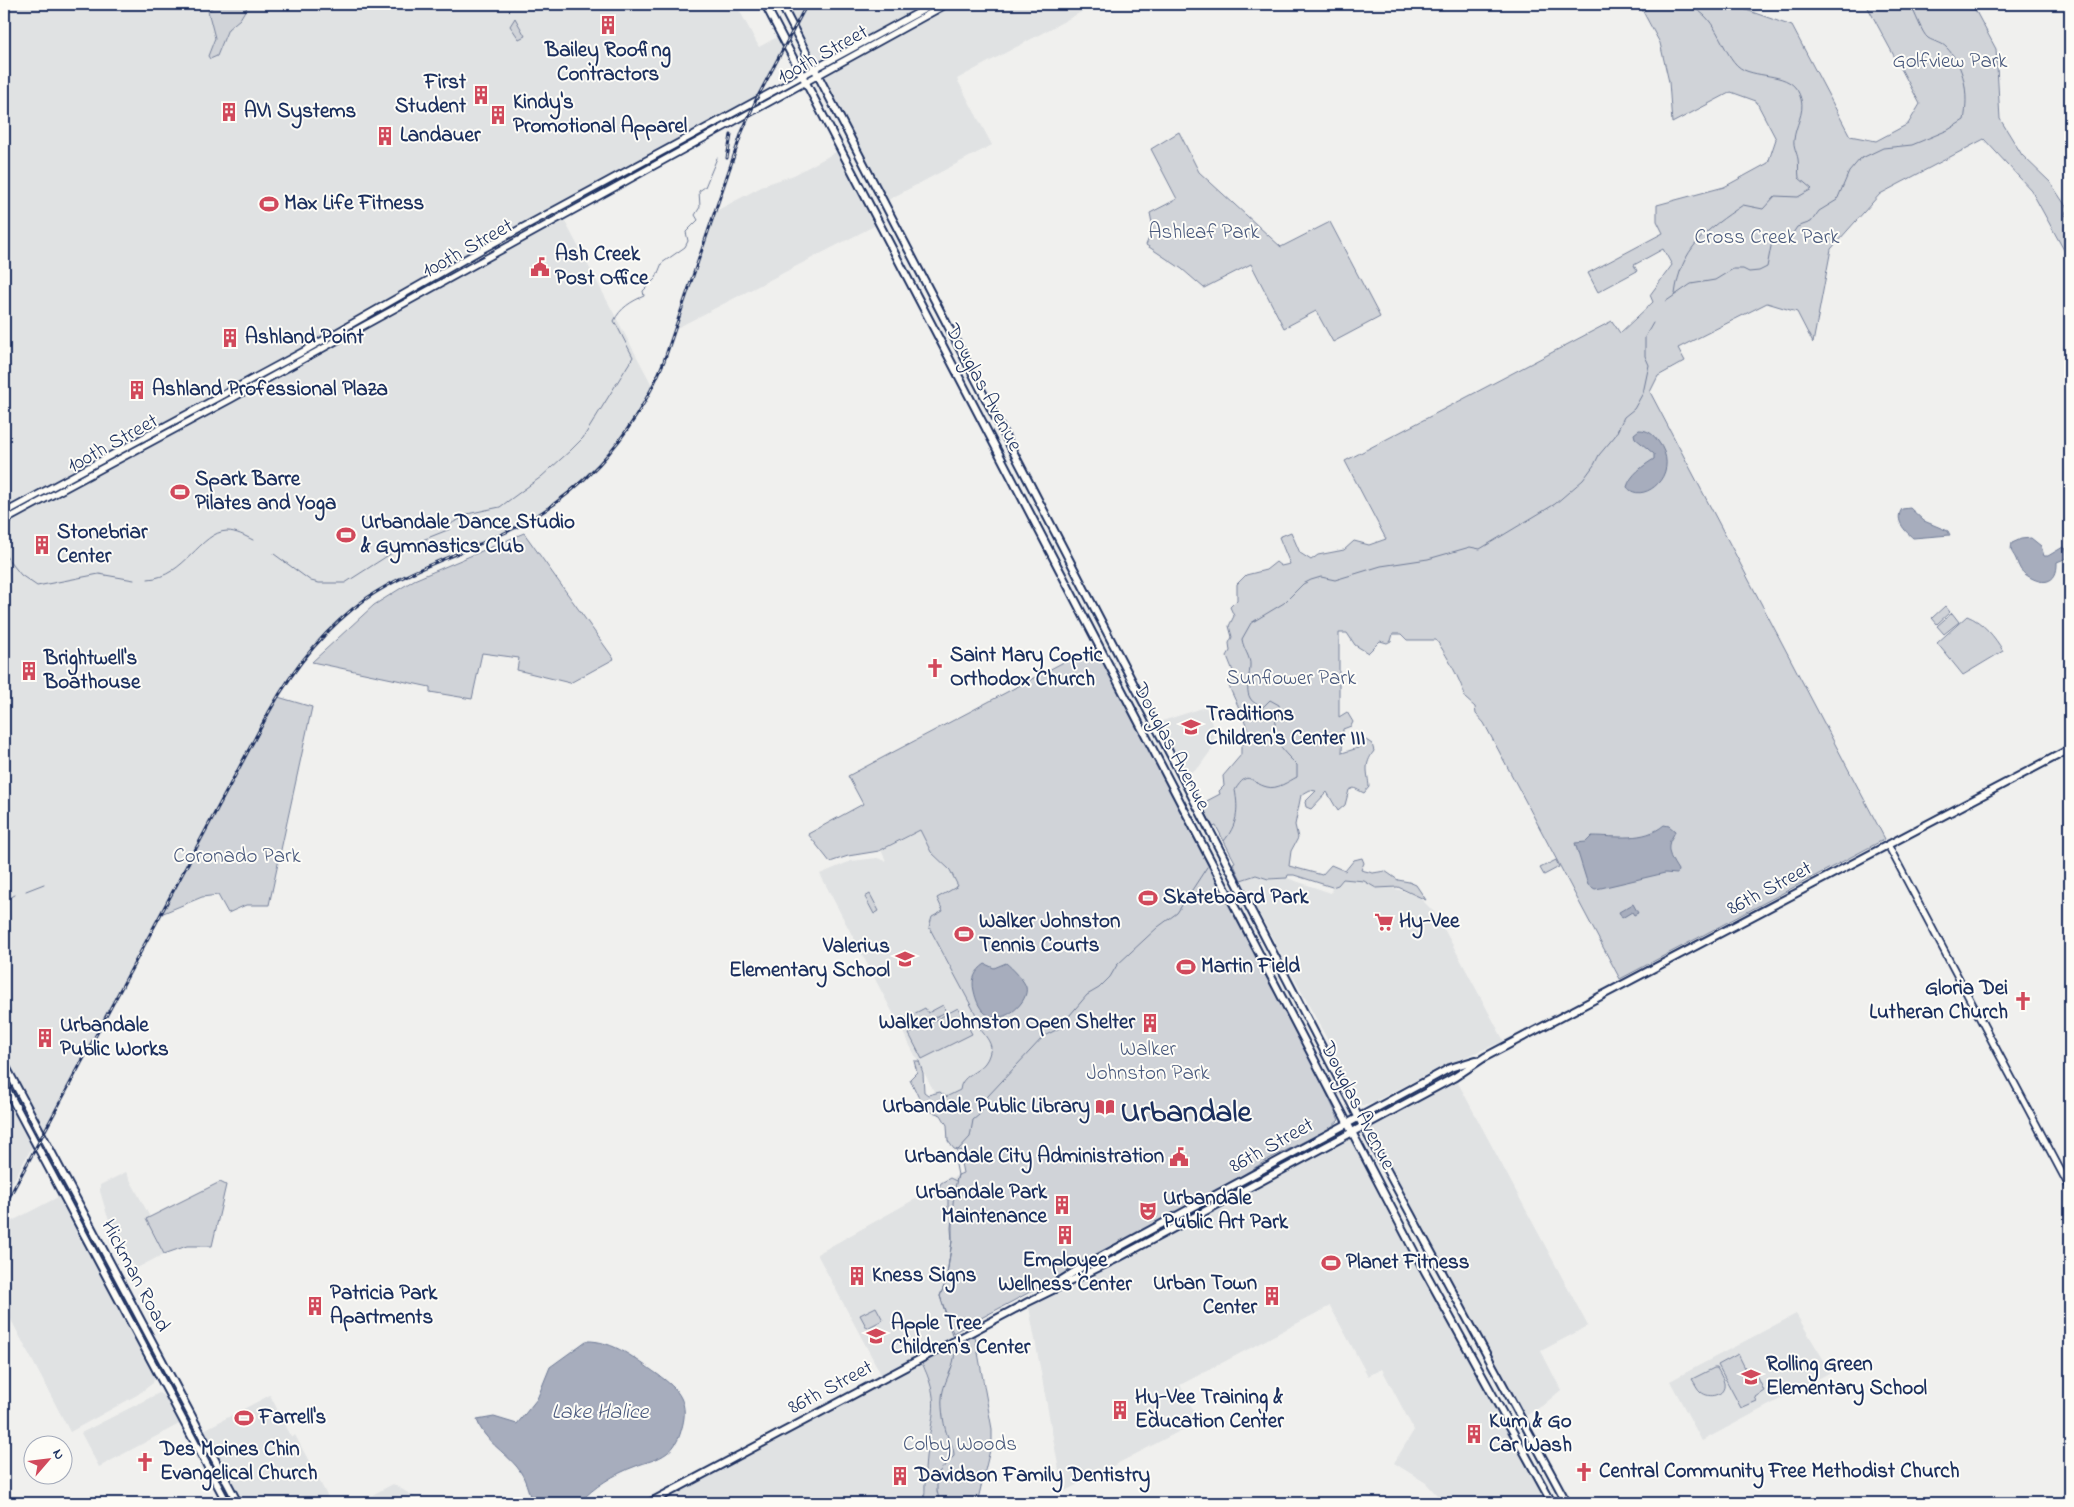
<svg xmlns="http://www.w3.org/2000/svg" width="2074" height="1507" font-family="'Indie Flower',sans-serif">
  <rect width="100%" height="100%" fill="#f0f0ee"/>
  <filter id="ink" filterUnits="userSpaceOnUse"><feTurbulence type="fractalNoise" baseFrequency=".02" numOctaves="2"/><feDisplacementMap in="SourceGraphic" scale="10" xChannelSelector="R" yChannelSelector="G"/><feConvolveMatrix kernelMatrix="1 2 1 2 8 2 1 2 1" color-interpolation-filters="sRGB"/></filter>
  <g filter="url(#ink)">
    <g fill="#e0e2e3">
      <polygon points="4,4 736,4 759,47 781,35 785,44 756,100 304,351 4,513"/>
      <polygon points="781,4 934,4 814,68"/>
      <polygon points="947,4 1096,4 957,79 992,145 884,202 818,76"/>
      <polygon points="838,151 876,225 675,329 714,212 767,184 794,175"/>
      <polygon points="562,216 653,387 644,404 628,430 602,462 558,502 502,535 420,569 382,589 335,624 301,661 269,712 43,1136 4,1063 4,521"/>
      <polygon points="1206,707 1215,733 1212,749 1199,767 1186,775 1159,722"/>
      <polygon points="920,830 931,852 950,870 959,886 943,911 1004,1067 939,1101 820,874 851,861 877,858 886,861 881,850"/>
      <polygon points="1256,875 1268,879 1287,878 1331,893 1332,887 1346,875 1417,895 1433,911 1443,927 1504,1041 1441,1067 1368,1105 1361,1105 1349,1088 1326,1037 1241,880"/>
      <polygon points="1455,1077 1588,1326 1541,1351 1561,1390 1542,1406 1522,1418 1363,1126"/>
      <polygon points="4,1090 33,1145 9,1189 4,1191"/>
      <polygon points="1352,1132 1552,1503 1444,1503 1426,1483 1394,1463 1414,1430 1382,1369 1368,1376 1330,1306 1180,1385 1199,1421 1063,1492 1028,1302"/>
      <polygon points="126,1172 150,1217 147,1220 164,1254 135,1269 107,1215 100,1191 100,1185"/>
      <polygon points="958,1175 956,1180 951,1228 952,1241 943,1307 953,1333 954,1342 920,1360 934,1392 934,1413 926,1457 924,1503 650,1503 883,1378 817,1254"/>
      <polygon points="60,1196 155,1376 153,1383 137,1395 70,1432 9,1316 4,1318 4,1235 12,1221"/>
      <polygon points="1796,1314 1831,1372 1702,1441 1670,1381"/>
      <polygon points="159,1393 167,1398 181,1423 99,1467 81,1433"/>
      <polygon points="270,1395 292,1438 295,1435 331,1503 241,1503 202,1431"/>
      <polygon points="393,1484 425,1503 357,1503"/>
    </g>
    <g fill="#d0d3d8" stroke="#76819b">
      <polygon points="216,4 249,4 240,19 228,29 217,56 210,59 208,56 215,38 208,11"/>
      <path d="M1639,4h90l63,22 58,110 26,5 32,-17 12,-20 -54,-100h106l24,45 4,70 22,36 28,27 17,26 -2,7 5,5v41l-39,-71 -47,-51 -104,55 -49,55 -18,94 -16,-31 -30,-9 -89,45 7,13 -27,15 -8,16 235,447 -265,140 -136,-256 -8,-9 -1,-7 -10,-9c-1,-12 -21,-48 -29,-58h-29l-6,-6h-8l-2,7 -4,2 -7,-2 -12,12 -13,-8 -8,-12h-8v84l8,-5 6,10 -2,4 -8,3 -1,24 16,-5 8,-8 6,4 2,7c-11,15 -6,21 -5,36l-5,6 -10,-5 -5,2 -4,15 -7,6 -11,-19 -16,17 -5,-2 -1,-5 11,-11 -6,-1 -9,5 -6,30 3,13 -7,13 -2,15 33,9 9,-10 14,6 9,-11 8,-2 2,5 -3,7 12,3 12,-2 13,9 11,2 7,3 10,15 -28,-13 -22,1 -12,-7 -21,-2 -5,6 -6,2 -38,-12h-6l-1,3 -19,1 -12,-4 -15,5 -8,-17 2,-1 -19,-36 -3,1 -12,-23 19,-10 -1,-3 5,-5 -1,-10 18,-21v-9c1,-2 4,-2 6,-5 7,-10 -16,-45 -19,-59l5,-11 -6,-15 3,-5 -1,-8 3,-6 -3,-11 5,-10 -4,-9 7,-7v-16l9,-9 20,-5 10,-8 5,4 9,-2 -11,-27 12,-5 9,21 11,7 7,-5 26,-5 10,-9 15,4 17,-6 -41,-78 267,-140 8,12 33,-31 -3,-7 22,-30 -9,-16 -29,16 3,6 -39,21 -10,-19 75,-40 -6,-12v-16l67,-18 44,-24 8,-24 -20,-38 -25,-9 -59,31 -3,-41 -9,-39z"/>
      <polygon points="515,18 525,36 519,39 510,26"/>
      <polygon points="1179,132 1199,172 1281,247 1330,222 1380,317 1333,342 1316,311 1284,328 1251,264 1204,288 1182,269 1146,245 1153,228 1150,213 1177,199 1151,149"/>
      <polygon points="524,533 614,659 570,683 517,670 519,658 482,653 472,699 430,692 430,687 312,662 374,605 414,580"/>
      <polygon points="1945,606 1950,612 1937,624 1932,618"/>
      <polygon points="1952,613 1959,622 1944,634 1937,626"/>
      <path d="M1967,616c16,6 28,21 36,35l-40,24 -26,-32z"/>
      <path d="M1096,645l156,300 11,26 38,67 38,82 -10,9 -60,30 -72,44 -244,130 -13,-37 6,-15 6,-40v-24l-4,-8v-13l-8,-6 -1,-3 2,-4 9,-5 6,3 2,-6 5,-2 -2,-10 2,-12 -9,-2 -6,-8 -1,-16 -6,-10 -17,-6 -14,-30 7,-7 -3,-11h5l4,12 1,19 4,3 12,-3 6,5 14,-7c1,-15 18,-17 25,-27 4,-5 5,-11 6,-16 -2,-9 -9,-14 -13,-22l3,-1 -52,-97 3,-10 11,-6 -6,-13 21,-12 -8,-16 -19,-18 -11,-22 -41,21 -31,5 -18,6 -22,-28 55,-30 -15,-28z"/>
      <polygon points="278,697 312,707 269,905 246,905 228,913 218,895 202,897 161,914"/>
      <polygon points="1556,860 1559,867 1544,875 1540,868"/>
      <polygon points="870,894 879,911 874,914 865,897"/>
      <polygon points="943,1005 946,1012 907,1031 902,1020 925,1008 928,1013"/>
      <polygon points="958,1008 972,1034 922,1059 909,1034"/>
      <polygon points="220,1182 226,1185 212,1246 187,1246 164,1254 146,1219"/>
      <polygon points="876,1307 883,1320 867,1328 860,1315"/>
      <path d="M974,1331l18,98v13l-15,61h-53c2,-15 0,-31 2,-46 6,-45 16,-54 -6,-98z"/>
      <polygon points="1738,1354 1747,1372 1754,1369 1764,1391 1755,1397 1757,1401 1741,1408 1718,1365"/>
      <path d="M1714,1368h3c2,4 6,10 7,15 2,13 -15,16 -23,9 -4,-3 -6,-9 -9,-13z"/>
    </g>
    <g fill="#a7adbd" stroke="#6f7b97">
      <path d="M1639,430c9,0 14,4 19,11 26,34 -17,65 -31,46 3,-12 17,-22 27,-28v-5l-19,-16 -1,-4z"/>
      <path d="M1910,508l14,13 24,10 2,4 -37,3c-8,-7 -19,-18 -11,-29z"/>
      <path d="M2031,538l10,8 3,10h4l15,-9 6,4 -2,7 -10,4c1,23 -16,24 -32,12 -6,-4 -7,-11 -10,-17 -3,-5 -5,-6 -3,-14l9,-4z"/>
      <path d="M1664,825l5,1 6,5c-1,4 -3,6 -5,10 -4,11 3,21 8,29l-1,4 -12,-1 -64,15 -6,1 -7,-4 -13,-42 11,-1 6,-6c24,0 52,6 72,-11z"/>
      <polygon points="1633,904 1638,913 1634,915 1632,912 1622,918 1619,912"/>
      <path d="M1006,963c6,5 18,17 20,24 5,18 -41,56 -52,4 -3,-12 1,-20 11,-27l9,4z"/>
      <path d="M586,1341c27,-1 51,19 71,33 23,16 33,29 24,57 -2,8 -7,17 -14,22 -9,7 -21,9 -31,13 -22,8 -42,21 -57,37h-47c-4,-12 -6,-25 -15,-36 -13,-16 -33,-26 -40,-47l17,-3 23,7 20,-25 13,-32z"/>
    </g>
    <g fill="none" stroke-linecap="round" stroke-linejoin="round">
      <g stroke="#6f7b97" stroke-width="1">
        <path d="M1663,4c10,2 19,1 27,3 29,8 33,54 54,63 21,9 50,2 57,29 4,14 -6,27 -7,41 -1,6 3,13 4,19 1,6 0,12 1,19l13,11 -14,8 -23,-1 -12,13 -20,-4c-37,25 -62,43 -68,89"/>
        <path d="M1665,302l26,-18 24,-4 18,-11h10l6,3 10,-1 8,-4 6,-31 16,3 8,-12 14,-5 8,-11 18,-11 12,-28 11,-13 23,-11 29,-3 36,-15 16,-10c5,-25 1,-54 -18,-73 -5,-5 -12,-5 -18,-9 -6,-4 -13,-26 -18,-34"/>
        <polyline points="4,554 21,575 37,586 99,574 134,580"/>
        <path d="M274,554l37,27 8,2h26l50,-32 55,-22 -1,-3c5,-6 14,-6 18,-12l33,-7 41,-30 30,-27 12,-12 50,-81 -16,-31 -3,-5c6,-13 18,-20 30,-25l-1,-5 13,-13 6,-15 23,-16 3,-6 -2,-9 12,-12 -3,-5 5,-8 -1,-16 6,-4 12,-29"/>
        <path d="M148,579c37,-2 52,-47 79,-48 9,0 18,5 26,9"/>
        <path d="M1224,841c13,-16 15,-30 11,-51 14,-22 15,-7 32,-3 10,3 22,-6 30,-10v-12c-10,-10 -23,-21 -23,-37 1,-8 7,-12 5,-23l-9,-5 -7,7c-22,-7 -14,-23 -13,-41 1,-9 -7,-17 -8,-27l9,-16 33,-20 19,-19 8,-4 10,-3 14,3 46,-14 47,-7 42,-12 10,2 75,-45 28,-24 11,-15 5,-10 16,-19 9,-19 10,-8 9,-16 6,-28 -4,-9v-19l8,-14"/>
        <polyline points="26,891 44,884"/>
        <polyline points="4,901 15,895"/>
        <polyline points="953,1338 940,1296 946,1281 952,1241 951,1228 954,1192 958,1175 955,1160 958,1150 970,1137 973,1120 979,1115 988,1096 1044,1036 1058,1029 1087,995 1099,988 1110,977 1117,965 1158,927 1177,913 1207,867"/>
        <path d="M940,1503l-3,-12v-17l17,-18c0,-8 -3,-12 -6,-19 -4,-8 -7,-30 -6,-39 1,-19 16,-33 12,-53"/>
      </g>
      <g stroke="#1b2f5e" stroke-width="9">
        <g id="secondary">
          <polyline points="4,513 304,351 481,250 934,4"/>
          <polyline points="4,521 231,399 947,4"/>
          <polyline points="1888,845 2070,1188"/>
        </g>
      </g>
      <g stroke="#1b2f5e" stroke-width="10">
        <g id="primary">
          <polyline points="765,4 1416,1255 1552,1503"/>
          <polyline points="781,4 1363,1126 1567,1503"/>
          <polyline points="4,1063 238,1503"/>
          <polyline points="4,1084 227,1503"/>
          <polyline points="1049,1288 1082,1267 1430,1079 1450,1068 1476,1060"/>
          <polyline points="649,1503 1028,1302 1114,1260 1455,1077 1485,1057 2070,749"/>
        </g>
      </g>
      <use href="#secondary" stroke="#fdfcf7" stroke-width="5.5"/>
      <use href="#primary" stroke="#fdfcf7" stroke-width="6"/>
      <g stroke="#1b2f5e" stroke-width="3">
        <g id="rail">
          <polyline points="727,158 731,135"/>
          <path d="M4,1207l265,-495c25,-45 56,-84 98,-114 41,-28 88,-42 133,-63 77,-34 133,-97 164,-174l78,-229 14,-32 51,-96"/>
        </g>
      </g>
      <use href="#rail" stroke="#fdfcf7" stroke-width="1" stroke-dasharray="4" stroke-linecap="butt"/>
    </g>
  </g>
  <defs>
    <g id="building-bare" transform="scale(1.5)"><path d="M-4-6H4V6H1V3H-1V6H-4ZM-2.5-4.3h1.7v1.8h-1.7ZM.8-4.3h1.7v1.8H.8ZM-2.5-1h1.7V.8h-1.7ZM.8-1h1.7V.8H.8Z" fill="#d1495b" stroke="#fdfcf7" stroke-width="2.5" paint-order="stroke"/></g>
    <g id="stadium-bare" transform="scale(1.5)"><path d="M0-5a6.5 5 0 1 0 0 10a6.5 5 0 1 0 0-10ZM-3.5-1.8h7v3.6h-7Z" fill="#d1495b" stroke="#fdfcf7" stroke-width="2.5" paint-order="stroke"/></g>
    <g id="civic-bare" transform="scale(1.5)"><path d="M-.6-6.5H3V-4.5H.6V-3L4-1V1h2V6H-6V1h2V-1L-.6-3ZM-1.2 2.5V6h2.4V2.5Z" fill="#d1495b" stroke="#fdfcf7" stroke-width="2.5" paint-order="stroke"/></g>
    <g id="church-bare" transform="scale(1.5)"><path d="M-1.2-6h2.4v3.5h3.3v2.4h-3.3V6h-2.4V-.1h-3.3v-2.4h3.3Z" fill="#d1495b" stroke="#fdfcf7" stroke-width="2.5" paint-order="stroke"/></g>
    <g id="school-bare" transform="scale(1.5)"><path d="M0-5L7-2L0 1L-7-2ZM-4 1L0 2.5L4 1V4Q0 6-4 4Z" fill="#d1495b" stroke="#fdfcf7" stroke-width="2.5" paint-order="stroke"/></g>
    <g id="supermarket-bare" transform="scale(1.5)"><path d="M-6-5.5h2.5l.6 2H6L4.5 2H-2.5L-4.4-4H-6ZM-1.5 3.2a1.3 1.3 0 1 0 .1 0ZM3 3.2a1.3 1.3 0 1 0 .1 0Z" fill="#d1495b" stroke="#fdfcf7" stroke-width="2.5" paint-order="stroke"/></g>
    <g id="library-bare" transform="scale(1.5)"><path d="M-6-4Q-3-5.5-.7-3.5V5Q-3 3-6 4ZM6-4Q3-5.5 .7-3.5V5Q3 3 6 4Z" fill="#d1495b" stroke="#fdfcf7" stroke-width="2.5" paint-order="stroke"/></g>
    <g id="theatre-bare" transform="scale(1.5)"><path d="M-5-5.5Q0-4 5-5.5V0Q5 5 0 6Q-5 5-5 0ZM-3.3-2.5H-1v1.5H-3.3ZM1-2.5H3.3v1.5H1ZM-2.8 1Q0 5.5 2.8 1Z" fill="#d1495b" stroke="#fdfcf7" stroke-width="2.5" paint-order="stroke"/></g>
  </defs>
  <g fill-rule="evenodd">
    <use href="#building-bare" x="608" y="25"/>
    <use href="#building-bare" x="481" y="95"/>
    <use href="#building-bare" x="229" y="112"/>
    <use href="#building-bare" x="498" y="115"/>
    <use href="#building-bare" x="385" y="136"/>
    <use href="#stadium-bare" x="269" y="204"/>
    <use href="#civic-bare" x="540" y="267"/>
    <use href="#building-bare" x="230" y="338"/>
    <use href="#building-bare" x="137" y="390"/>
    <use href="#stadium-bare" x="180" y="492"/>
    <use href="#stadium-bare" x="346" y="535"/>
    <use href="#building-bare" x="42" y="545"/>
    <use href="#church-bare" x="935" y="668"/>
    <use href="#building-bare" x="29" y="671"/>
    <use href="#school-bare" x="1191" y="727"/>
    <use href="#stadium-bare" x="1148" y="898"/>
    <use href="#supermarket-bare" x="1384" y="922"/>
    <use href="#stadium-bare" x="964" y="934"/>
    <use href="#school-bare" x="905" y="959"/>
    <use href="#stadium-bare" x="1186" y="967"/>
    <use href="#church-bare" x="2023" y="1001"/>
    <use href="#building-bare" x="1150" y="1023"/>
    <use href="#building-bare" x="45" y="1038"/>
    <use href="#library-bare" x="1105" y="1107"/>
    <use href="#civic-bare" x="1179" y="1157"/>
    <use href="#building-bare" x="1062" y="1205"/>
    <use href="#theatre-bare" x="1148" y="1211"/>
    <use href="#building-bare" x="1065" y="1235"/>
    <use href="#stadium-bare" x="1331" y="1263"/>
    <use href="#building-bare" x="857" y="1276"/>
    <use href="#building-bare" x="1272" y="1296"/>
    <use href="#building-bare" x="315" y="1306"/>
    <use href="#school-bare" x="876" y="1336"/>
    <use href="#school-bare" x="1751" y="1377"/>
    <use href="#building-bare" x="1120" y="1410"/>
    <use href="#stadium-bare" x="244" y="1418"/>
    <use href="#building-bare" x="1474" y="1434"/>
    <use href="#church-bare" x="145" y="1462"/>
    <use href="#church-bare" x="1584" y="1472"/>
    <use href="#building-bare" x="900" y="1476"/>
  </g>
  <g text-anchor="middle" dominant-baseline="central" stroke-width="4" stroke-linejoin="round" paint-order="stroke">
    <g font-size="21" font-weight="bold" fill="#1b2f5e" stroke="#fdfcf7" text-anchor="start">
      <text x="608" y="51" text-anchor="middle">Bailey Roofing<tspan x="608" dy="24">Contractors</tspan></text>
      <text x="466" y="83" text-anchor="end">First<tspan x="466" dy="24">Student</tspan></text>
      <text x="513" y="103">Kindy's<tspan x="513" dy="24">Promotional Apparel</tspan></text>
      <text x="244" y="112">AVI Systems</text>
      <text x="400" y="136">Landauer</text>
      <text x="284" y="204">Max Life Fitness</text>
      <text x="555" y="255">Ash Creek<tspan x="555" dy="24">Post Office</tspan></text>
      <text x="245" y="338">Ashland Point</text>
      <text x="152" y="390">Ashland Professional Plaza</text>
      <text x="195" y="480">Spark Barre<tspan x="195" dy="24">Pilates and Yoga</tspan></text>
      <text x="361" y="523">Urbandale Dance Studio<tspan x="361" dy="24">&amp; Gymnastics Club</tspan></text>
      <text x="57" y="533">Stonebriar<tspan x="57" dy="24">Center</tspan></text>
      <text x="950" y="656">Saint Mary Coptic<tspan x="950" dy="24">Orthodox Church</tspan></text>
      <text x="44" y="659">Brightwell's<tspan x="44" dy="24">Boathouse</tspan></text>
      <text x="1206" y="715">Traditions<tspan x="1206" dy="24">Children's Center III</tspan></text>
      <text x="1163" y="898">Skateboard Park</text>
      <text x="979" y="922">Walker Johnston<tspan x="979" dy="24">Tennis Courts</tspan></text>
      <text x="1399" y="922">Hy-Vee</text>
      <text x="890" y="947" text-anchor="end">Valerius<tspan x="890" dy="24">Elementary School</tspan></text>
      <text x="1201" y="967">Martin Field</text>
      <text x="2008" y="989" text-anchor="end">Gloria Dei<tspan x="2008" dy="24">Lutheran Church</tspan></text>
      <text x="1135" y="1023" text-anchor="end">Walker Johnston Open Shelter</text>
      <text x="60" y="1026">Urbandale<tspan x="60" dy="24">Public Works</tspan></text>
      <text x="1090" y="1107" text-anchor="end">Urbandale Public Library</text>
      <text x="1164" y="1157" text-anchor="end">Urbandale City Administration</text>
      <text x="1047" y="1193" text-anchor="end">Urbandale Park<tspan x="1047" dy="24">Maintenance</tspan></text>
      <text x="1163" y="1199">Urbandale<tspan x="1163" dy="24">Public Art Park</tspan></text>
      <text x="1065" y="1261" text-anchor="middle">Employee<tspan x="1065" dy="24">Wellness Center</tspan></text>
      <text x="1346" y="1263">Planet Fitness</text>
      <text x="872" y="1276">Kness Signs</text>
      <text x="1257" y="1284" text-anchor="end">Urban Town<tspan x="1257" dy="24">Center</tspan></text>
      <text x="330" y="1294">Patricia Park<tspan x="330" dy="24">Apartments</tspan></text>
      <text x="891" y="1324">Apple Tree<tspan x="891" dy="24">Children's Center</tspan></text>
      <text x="1766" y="1365">Rolling Green<tspan x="1766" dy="24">Elementary School</tspan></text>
      <text x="1135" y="1398">Hy-Vee Training &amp;<tspan x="1135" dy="24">Education Center</tspan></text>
      <text x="259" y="1418">Farrell's</text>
      <text x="1489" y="1422">Kum &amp; Go<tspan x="1489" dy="24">Car Wash</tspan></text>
      <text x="160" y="1450">Des Moines Chin<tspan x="160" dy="24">Evangelical Church</tspan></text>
      <text x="1599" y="1472">Central Community Free Methodist Church</text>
      <text x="915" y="1476">Davidson Family Dentistry</text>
    </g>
    <g font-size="21" fill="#1b2f5e" stroke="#fdfcf7">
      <text transform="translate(823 55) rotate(-29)">100th Street</text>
      <text transform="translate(468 249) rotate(-29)">100th Street</text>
      <text transform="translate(983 388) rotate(62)">Douglas Avenue</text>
      <text transform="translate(113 444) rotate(-29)">100th Street</text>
      <text transform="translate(1171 747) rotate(62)">Douglas Avenue</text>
      <text transform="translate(1770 889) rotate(-28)">86th Street</text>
      <text transform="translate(1357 1106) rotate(63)">Douglas Avenue</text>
      <text transform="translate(1272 1146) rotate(-29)">86th Street</text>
      <text transform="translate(135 1276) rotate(62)">Hickman Road</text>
      <text transform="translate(831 1388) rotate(-28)">86th Street</text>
    </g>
    <g font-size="21" fill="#48587c" stroke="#fdfcf7">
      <text x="1950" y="62">Golfview Park</text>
      <text x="1204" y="233">Ashleaf Park</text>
      <text x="1767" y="238">Cross Creek Park</text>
      <text x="1291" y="679">Sunflower Park</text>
      <text x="237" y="857">Coronado Park</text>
      <text x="1148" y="1050">Walker<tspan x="1148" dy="24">Johnston Park</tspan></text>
      <text x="960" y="1445">Colby Woods</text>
    </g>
    <g font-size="22" font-style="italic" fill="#4c5b7f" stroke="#fdfcf7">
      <text x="600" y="1413">Lake Halice</text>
    </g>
    <g font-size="31" font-weight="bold" fill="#1b2f5e" stroke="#fdfcf7">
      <text x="1186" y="1113">Urbandale</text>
    </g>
  </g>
  <rect width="2074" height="1507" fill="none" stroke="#fdfcf7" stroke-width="20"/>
  <rect x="10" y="10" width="2054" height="1487" fill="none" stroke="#1b2f5e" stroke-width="2" filter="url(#ink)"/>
  <g transform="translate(48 1460) rotate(62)"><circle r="24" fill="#fdfcf7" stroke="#a3aaba"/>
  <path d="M0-4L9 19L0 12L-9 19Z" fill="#d1495b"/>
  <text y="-8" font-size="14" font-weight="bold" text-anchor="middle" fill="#1b2f5e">N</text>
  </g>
</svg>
